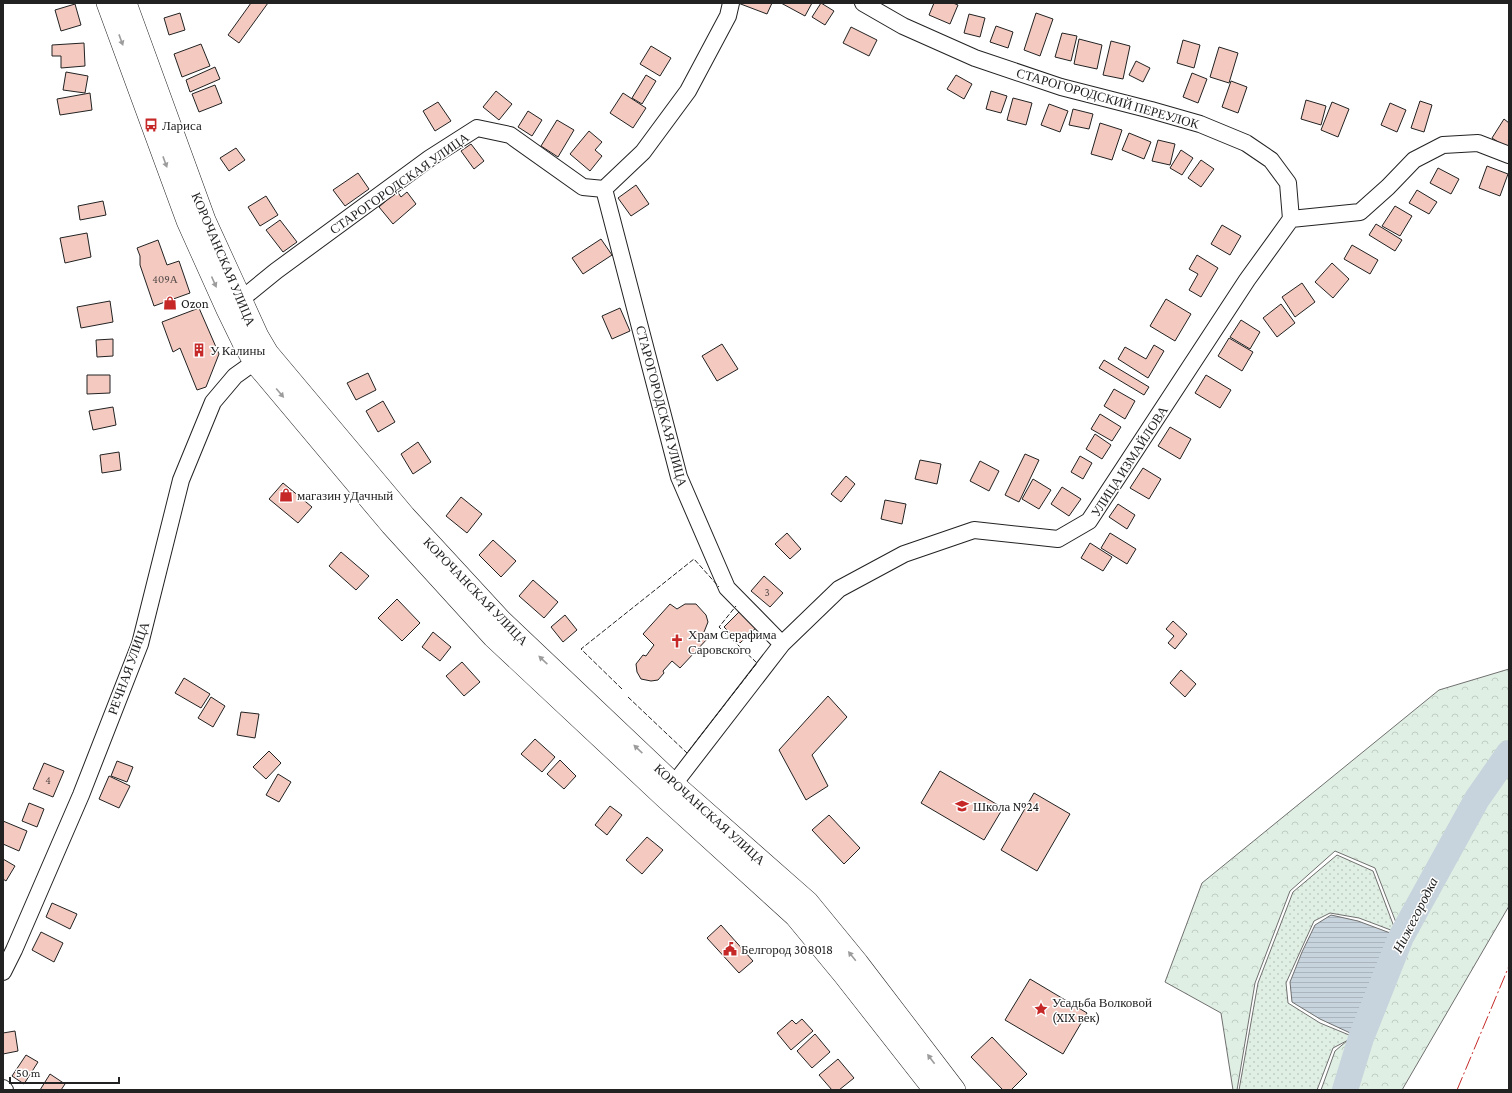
<svg xmlns="http://www.w3.org/2000/svg" width="1512" height="1093" font-family="'Crimson Pro',serif">
<style>
.grass{fill:url(#grass-dots);stroke:#6f6f6f}
.forest{fill:url(#forest-crowns);stroke:#6f6f6f}
.water{fill:url(#water-rules);stroke:#6f6f6f}
.lines{fill:none;stroke-linecap:round;stroke-linejoin:round}
.river{stroke:#c7d3dd;stroke-width:26}
.building{fill:#f3c9c0;stroke:#222}
.minor-casing{stroke:#222;stroke-width:18}
.major-casing{stroke:#222;stroke-width:22}
.minor{stroke:#fff;stroke-width:16}
.major{stroke:#fff;stroke-width:21}
.fence{stroke:#222;stroke-width:1;stroke-dasharray:5 2;stroke-linecap:butt}
.power{stroke:#c62828;stroke-width:1;stroke-dasharray:14 3 2 3;stroke-linecap:butt}
.oneway{fill:#9c9c9c}
.labels{text-anchor:middle;stroke-width:3;stroke-linejoin:round;paint-order:stroke}
.number-label{font-size:11px;fill:#564c4a}
.street-label{font-size:13px;fill:#222;stroke:#fff}
.poi-label{font-size:13px;fill:#222;stroke:#fff;text-anchor:start}
.water-label{font-size:14px;font-style:italic;fill:#222;stroke:#fff}
</style>
<defs>
<pattern id="grass-dots" width="8" height="8" patternUnits="userSpaceOnUse"><rect width="8" height="8" fill="#e0efe3"/><path d="M2 2h.1M6 6h.1" fill="none" stroke="#c0cdc2" stroke-width="1.8" stroke-linecap="round"/></pattern>
<pattern id="forest-crowns" width="20" height="18" patternUnits="userSpaceOnUse"><rect width="20" height="18" fill="#e0efe3"/><path d="M2 6a3 3 0 1 1 6 0M12 15a3 3 0 1 1 6 0" fill="none" stroke="#c0cdc2"/></pattern>
<pattern id="water-rules" width="6" height="5" patternUnits="userSpaceOnUse"><rect width="6" height="5" fill="#c7d3dd"/><path d="M0 2.5h6" fill="none" stroke="#abb5bd"/></pattern>
</defs>
<rect width="100%" height="100%" fill="#fff"/>
<path class="grass" d="M 1337,855 L 1373,871 L 1396,932 L 1359,918 L 1330,913 L 1314,921 L 1286,983 L 1288,1003 L 1320,1023 L 1354,1037 L 1333,1048 L 1317,1090 L 1239,1090 L 1258,983 L 1293,892 Z"/>
<path class="forest" d="M 1509,669 L 1509,748 L 1473,797 L 1400,933 L 1375,868 L 1335,851 L 1290,891 L 1255,983 L 1237,1090 L 1233,1090 L 1221,1013 L 1165,982 L 1202,883 L 1439,690 Z
M 1509,758 L 1509,906 L 1402,1090 L 1321,1090 L 1335,1051 L 1348,1040 L 1365,1040 L 1404,941 L 1483,797 Z"/>
<path class="water" d="M 1331,915 L 1358,921 L 1401,937 L 1361,1038 L 1320,1019 L 1292,1002 L 1290,982 L 1302,952 L 1315,925 Z"/>
<g class="lines">
<path class="river" d="M 1345,1090 L 1361,1038 L 1401,937 L 1477,799 L 1509,753"/>
</g>
<path class="building" d="M 251,3 L 268,3 L 239,43 L 228,35 Z
M 738,3 L 772,3 L 767,14 Z
M 781,3 L 812,3 L 805,16 Z
M 821,3 L 834,11 L 825,25 L 812,17 Z
M 934,3 L 953,3 L 958,5 L 950,24 L 929,15 Z
M 75,4 L 81,25 L 61,31 L 55,10 Z
M 180,13 L 185,30 L 169,35 L 164,18 Z
M 1036,13 L 1053,19 L 1040,56 L 1024,50 Z
M 969,14 L 985,18 L 980,37 L 964,33 Z
M 996,26 L 1013,32 L 1008,48 L 990,42 Z
M 851,27 L 877,40 L 869,56 L 843,43 Z
M 1062,33 L 1077,36 L 1071,61 L 1055,57 Z
M 1079,39 L 1102,45 L 1097,69 L 1074,64 Z
M 1183,40 L 1200,45 L 1194,68 L 1177,63 Z
M 1111,41 L 1130,46 L 1123,79 L 1103,75 Z
M 84,43 L 85,66 L 61,68 L 61,56 L 52,56 L 52,45 Z
M 201,44 L 210,66 L 182,77 L 174,54 Z
M 651,46 L 671,58 L 660,76 L 640,64 Z
M 1219,47 L 1238,53 L 1229,83 L 1210,77 Z
M 1136,61 L 1150,68 L 1143,82 L 1129,75 Z
M 215,67 L 220,79 L 190,92 L 186,80 Z
M 66,72 L 88,76 L 85,93 L 63,90 Z
M 1192,73 L 1207,79 L 1198,103 L 1183,97 Z
M 646,75 L 656,81 L 642,104 L 632,98 Z
M 956,75 L 972,84 L 964,99 L 947,89 Z
M 1231,81 L 1247,87 L 1238,113 L 1222,107 Z
M 215,85 L 222,103 L 199,112 L 192,94 Z
M 496,91 L 512,104 L 499,120 L 483,107 Z
M 991,91 L 1007,96 L 1001,113 L 986,109 Z
M 90,93 L 92,110 L 60,115 L 57,99 Z
M 623,93 L 646,108 L 633,128 L 610,113 Z
M 1013,98 L 1032,103 L 1026,125 L 1007,120 Z
M 1306,100 L 1326,106 L 1321,125 L 1301,119 Z
M 1420,101 L 1432,105 L 1424,132 L 1411,128 Z
M 438,102 L 451,121 L 435,131 L 423,111 Z
M 1332,102 L 1349,109 L 1338,137 L 1321,130 Z
M 1390,103 L 1406,110 L 1397,132 L 1381,125 Z
M 1049,104 L 1068,111 L 1060,132 L 1041,125 Z
M 1073,109 L 1093,114 L 1089,129 L 1069,125 Z
M 528,111 L 542,120 L 532,136 L 518,127 Z
M 1504,119 L 1509,123 L 1509,149 L 1492,138 Z
M 557,120 L 574,130 L 558,157 L 541,146 Z
M 1100,123 L 1122,130 L 1112,160 L 1091,154 Z
M 589,131 L 602,142 L 595,150 L 602,156 L 590,171 L 570,154 Z
M 1129,133 L 1151,142 L 1144,159 L 1122,150 Z
M 1158,140 L 1175,144 L 1170,165 L 1152,161 Z
M 471,144 L 484,161 L 474,169 L 461,151 Z
M 236,148 L 245,160 L 229,171 L 220,158 Z
M 1181,150 L 1193,158 L 1182,175 L 1170,168 Z
M 1201,160 L 1214,169 L 1201,187 L 1188,178 Z
M 1487,166 L 1508,174 L 1500,196 L 1479,188 Z
M 1438,168 L 1459,179 L 1451,194 L 1430,183 Z
M 358,173 L 369,189 L 345,206 L 333,190 Z
M 636,185 L 649,204 L 631,216 L 618,198 Z
M 1417,190 L 1437,202 L 1429,214 L 1409,203 Z
M 397,191 L 401,197 L 407,192 L 416,204 L 393,224 L 379,207 Z
M 266,196 L 278,215 L 260,226 L 248,207 Z
M 103,201 L 106,215 L 80,220 L 78,206 Z
M 1395,206 L 1412,216 L 1400,236 L 1382,226 Z
M 280,220 L 297,242 L 283,252 L 266,230 Z
M 1376,224 L 1402,240 L 1395,251 L 1369,235 Z
M 1222,225 L 1241,236 L 1230,255 L 1211,244 Z
M 87,233 L 91,257 L 65,263 L 60,238 Z
M 601,239 L 612,255 L 583,274 L 572,258 Z
M 158,240 L 167,265 L 179,261 L 190,293 L 154,306 L 140,265 L 140,256 L 137,248 Z
M 1352,245 L 1378,260 L 1370,274 L 1344,259 Z
M 1197,255 L 1218,268 L 1201,297 L 1189,290 L 1198,274 L 1189,269 Z
M 1332,263 L 1349,279 L 1333,298 L 1315,282 Z
M 1302,283 L 1315,302 L 1295,317 L 1282,297 Z
M 1166,299 L 1191,314 L 1175,341 L 1150,326 Z
M 110,301 L 113,322 L 81,328 L 77,307 Z
M 1281,304 L 1295,323 L 1277,337 L 1263,318 Z
M 199,308 L 219,354 L 206,387 L 197,390 L 180,348 L 173,352 L 162,322 Z
M 620,308 L 630,331 L 612,339 L 602,316 Z
M 1241,320 L 1260,332 L 1250,349 L 1230,337 Z
M 1229,338 L 1253,352 L 1242,371 L 1218,356 Z
M 113,339 L 113,356 L 97,357 L 96,340 Z
M 722,344 L 738,369 L 717,381 L 702,356 Z
M 1154,345 L 1164,351 L 1148,378 L 1118,359 L 1125,347 L 1146,359 Z
M 1104,360 L 1149,387 L 1144,395 L 1099,368 Z
M 368,373 L 376,390 L 356,400 L 347,383 Z
M 87,375 L 110,375 L 110,393 L 87,394 Z
M 1206,375 L 1231,390 L 1220,408 L 1195,393 Z
M 1114,389 L 1135,401 L 1125,419 L 1104,406 Z
M 383,401 L 395,422 L 378,432 L 366,411 Z
M 113,407 L 116,425 L 93,430 L 89,411 Z
M 1100,414 L 1121,427 L 1112,441 L 1091,429 Z
M 1170,427 L 1191,439 L 1180,459 L 1158,446 Z
M 1095,434 L 1111,445 L 1102,459 L 1086,449 Z
M 418,442 L 431,462 L 413,474 L 401,454 Z
M 119,452 L 121,470 L 102,473 L 100,455 Z
M 1025,454 L 1039,460 L 1019,502 L 1005,495 Z
M 1080,456 L 1092,463 L 1083,479 L 1071,472 Z
M 920,460 L 941,464 L 937,484 L 915,479 Z
M 980,461 L 999,471 L 989,491 L 970,481 Z
M 1143,468 L 1161,479 L 1149,499 L 1130,488 Z
M 846,476 L 855,484 L 841,502 L 831,494 Z
M 1033,479 L 1051,490 L 1039,509 L 1022,499 Z
M 283,483 L 312,507 L 298,523 L 269,499 Z
M 1062,487 L 1081,499 L 1069,516 L 1051,504 Z
M 461,497 L 482,514 L 467,533 L 446,516 Z
M 885,500 L 906,504 L 902,524 L 881,519 Z
M 1118,504 L 1135,515 L 1127,529 L 1109,517 Z
M 787,533 L 801,549 L 790,559 L 775,544 Z
M 1110,533 L 1136,549 L 1127,564 L 1101,548 Z
M 493,540 L 516,561 L 501,577 L 479,555 Z
M 1090,543 L 1112,557 L 1103,571 L 1081,558 Z
M 341,552 L 369,576 L 356,590 L 329,566 Z
M 764,576 L 783,593 L 770,607 L 751,591 Z
M 533,580 L 558,602 L 544,618 L 519,596 Z
M 397,599 L 420,623 L 402,641 L 378,618 Z
M 670,604 L 677,609 L 685,604 L 696,604 L 706,615 L 708,622 L 704,632 L 709,637 L 680,668 L 672,661 L 663,671 L 664,673 L 658,680 L 651,681 L 641,679 L 637,672 L 636,664 L 643,655 L 646,656 L 654,645 L 643,634 Z
M 742,609 L 759,625 L 740,643 L 724,627 Z
M 565,615 L 577,630 L 563,642 L 551,627 Z
M 1173,621 L 1187,634 L 1175,649 L 1168,643 L 1174,636 L 1166,629 Z
M 433,632 L 451,647 L 440,661 L 422,647 Z
M 462,662 L 480,682 L 464,696 L 446,676 Z
M 1181,670 L 1196,684 L 1185,697 L 1170,683 Z
M 184,678 L 210,694 L 201,708 L 175,693 Z
M 828,696 L 847,717 L 812,755 L 828,786 L 806,800 L 779,750 Z
M 211,697 L 225,706 L 213,727 L 198,718 Z
M 241,712 L 259,714 L 255,738 L 237,735 Z
M 535,739 L 555,757 L 542,772 L 521,754 Z
M 269,751 L 281,763 L 266,779 L 253,767 Z
M 560,760 L 576,776 L 564,789 L 547,774 Z
M 117,761 L 133,767 L 127,782 L 111,776 Z
M 44,763 L 64,771 L 53,797 L 33,789 Z
M 940,771 L 1003,808 L 984,840 L 921,803 Z
M 278,774 L 291,782 L 279,802 L 266,795 Z
M 109,776 L 130,786 L 119,808 L 99,799 Z
M 1034,793 L 1070,814 L 1037,871 L 1001,850 Z
M 29,803 L 44,809 L 37,827 L 22,821 Z
M 610,806 L 622,815 L 607,835 L 595,825 Z
M 829,815 L 860,848 L 844,864 L 812,830 Z
M 3,821 L 27,831 L 19,851 L 3,844 Z
M 647,837 L 663,850 L 642,874 L 626,860 Z
M 3,859 L 15,866 L 6,881 L 3,879 Z
M 52,903 L 77,914 L 70,929 L 46,917 Z
M 721,925 L 753,961 L 739,973 L 707,938 Z
M 41,932 L 63,943 L 54,962 L 32,950 Z
M 1030,979 L 1087,1013 L 1063,1054 L 1005,1020 Z
M 802,1019 L 813,1031 L 791,1050 L 777,1033 L 792,1020 L 796,1024 Z
M 15,1031 L 18,1051 L 3,1054 L 3,1033 Z
M 815,1034 L 830,1052 L 812,1068 L 797,1051 Z
M 992,1037 L 1027,1074 L 1011,1090 L 1003,1090 L 971,1057 Z
M 26,1055 L 38,1062 L 24,1084 L 12,1076 Z
M 838,1059 L 854,1078 L 839,1090 L 832,1090 L 819,1075 Z
M 50,1074 L 65,1084 L 61,1090 L 40,1090 Z"/>
<g class="lines">
<g class="minor-casing">
<path id="minor" d="M 863,3 L 903,26 L 975,58 L 1061,87 L 1151,110 L 1200,124 L 1246,143 L 1271,160 L 1288,183 L 1291,219
M 604,189 L 679,477 L 727,588 L 782,644
M 233,306 L 276,271 L 430,158 L 477,128 L 510,135 L 583,187 L 604,189 L 643,152 L 688,91 L 728,16 L 731,3
M 667,793 L 782,644 L 839,589 L 904,554 L 974,530 L 1058,539 L 1089,521 L 1247,280 L 1291,219 L 1360,212 L 1388,187 L 1414,160 L 1443,145 L 1478,143 L 1509,155
M 3,972 L 14,950 L 81,795 L 140,644 L 181,480 L 213,402 L 235,376 L 263,356
M 3,1088 L 5,1090"/>
</g>
<g class="major-casing">
<path id="major" d="M 107,3 L 187,221 L 227,310 L 244,345 L 254,362 L 391,525 L 493,637 L 664,797 L 795,916 L 843,974 L 934,1090
M 126,3 L 205,220 L 258,336 L 268,353 L 405,516 L 501,620 L 674,784 L 808,902 L 858,963 L 955,1090"/>
</g>
<use href="#minor" class="minor"/>
<use href="#major" class="major"/>
<path class="fence" d="M 622,689 L 581,649 L 694,559 L 719,587
M 628,697 L 687,753 L 757,663 L 719,627 L 736,606"/>
<path class="power" d="M 1457,1090 L 1509,966"/>
</g>
<defs><path id="oneway-solid" d="M-6-.8H1V-3.2L6.5 0L1 3.2V.8H-6Z"/></defs>
<g class="oneway">
<use href="#oneway-solid" transform="translate(121 40) rotate(70)"/>
<use href="#oneway-solid" transform="translate(165 162) rotate(70)"/>
<use href="#oneway-solid" transform="translate(214 282) rotate(66)"/>
<use href="#oneway-solid" transform="translate(280 393) rotate(50)"/>
<use href="#oneway-solid" transform="translate(543 660) rotate(-137)"/>
<use href="#oneway-solid" transform="translate(638 749) rotate(-137)"/>
<use href="#oneway-solid" transform="translate(852 956) rotate(-129)"/>
<use href="#oneway-solid" transform="translate(931 1059) rotate(-127)"/>
</g>
<defs>
<g id="bus-bare" transform="scale(1.08)"><path d="M-5-6H5V4H4V6H2V4H-2V6H-4V4H-5ZM-3.5-4V0h7V-4ZM-3.5 1.2v1.5H-2V1.2ZM2 1.2v1.5H3.5V1.2Z" fill="#c62828" stroke="#fff" stroke-width="2.5" paint-order="stroke"/></g>
<g id="shop-bare" transform="scale(1.08)"><path d="M-5-2.5h2.3a2.7 3.5 0 0 1 5.4 0H5L5.5 6h-11ZM-1.5-2.5h3a1.5 2.3 0 0 0-3 0Z" fill="#c62828" stroke="#fff" stroke-width="2.5" paint-order="stroke"/></g>
<g id="building-bare" transform="scale(1.08)"><path d="M-4-6H4V6H1V3H-1V6H-4ZM-2.5-4.3h1.7v1.8h-1.7ZM.8-4.3h1.7v1.8H.8ZM-2.5-1h1.7V.8h-1.7ZM.8-1h1.7V.8H.8Z" fill="#c62828" stroke="#fff" stroke-width="2.5" paint-order="stroke"/></g>
<g id="church-bare" transform="scale(1.08)"><path d="M-1.2-6h2.4v3.5h3.3v2.4h-3.3V6h-2.4V-.1h-3.3v-2.4h3.3Z" fill="#c62828" stroke="#fff" stroke-width="2.5" paint-order="stroke"/></g>
<g id="school-bare" transform="scale(1.08)"><path d="M0-5L7-2L0 1L-7-2ZM-4 1L0 2.5L4 1V4Q0 6-4 4Z" fill="#c62828" stroke="#fff" stroke-width="2.5" paint-order="stroke"/></g>
<g id="civic-bare" transform="scale(1.08)"><path d="M-.6-6.5H3V-4.5H.6V-3L4-1V1h2V6H-6V1h2V-1L-.6-3ZM-1.2 2.5V6h2.4V2.5Z" fill="#c62828" stroke="#fff" stroke-width="2.5" paint-order="stroke"/></g>
<g id="sight-bare" transform="scale(1.08)"><path d="M0-6L1.8-2.2L6-1.7L2.9 1.2L3.7 5.4L0 3.3L-3.7 5.4L-2.9 1.2L-6-1.7L-1.8-2.2Z" fill="#c62828" stroke="#fff" stroke-width="2.5" paint-order="stroke"/></g>
</defs>
<g fill-rule="evenodd">
<use href="#bus-bare" x="151" y="125"/>
<use href="#shop-bare" x="170" y="303"/>
<use href="#building-bare" x="199" y="350"/>
<use href="#shop-bare" x="286" y="495"/>
<use href="#church-bare" x="677" y="641"/>
<use href="#school-bare" x="962" y="806"/>
<use href="#civic-bare" x="730" y="949"/>
<use href="#sight-bare" x="1041" y="1009"/>
</g>
<g class="labels">
<g class="number-label">
<text x="165" y="283">409А</text>
<text x="767" y="596">3</text>
<text x="48" y="784">4</text>
</g>
<g class="street-label">
<text transform="translate(1108 98) rotate(16)" y="5">СТАРОГОРОДСКИЙ ПЕРЕУЛОК</text>
<text transform="translate(399 183) rotate(-35)" y="5">СТАРОГОРОДСКАЯ УЛИЦА</text>
<text transform="translate(224 259) rotate(67)" y="5">КОРОЧАНСКАЯ УЛИЦА</text>
<text transform="translate(662 406) rotate(75)" y="5">СТАРОГОРОДСКАЯ УЛИЦА</text>
<text transform="translate(1129 461) rotate(-57)" y="5">УЛИЦА ИЗМАЙЛОВА</text>
<text transform="translate(476 591) rotate(46)" y="5">КОРОЧАНСКАЯ УЛИЦА</text>
<text transform="translate(128 668) rotate(-70)" y="5">РЕЧНАЯ УЛИЦА</text>
<text transform="translate(710 814) rotate(42)" y="5">КОРОЧАНСКАЯ УЛИЦА</text>
</g>
<g class="poi-label">
<text x="162" y="130">Лариса</text>
<text x="181" y="308">Ozon</text>
<text x="210" y="355">У Калины</text>
<text x="297" y="500">магазин уДачный</text>
<text x="688" y="639">Храм Серафима<tspan x="688" dy="15">Саровского</tspan></text>
<text x="973" y="811">Школа №24</text>
<text x="741" y="954">Белгород 308018</text>
<text x="1052" y="1007">Усадьба Волковой<tspan x="1052" dy="15">(XIX век)</tspan></text>
</g>
<g class="water-label">
<text transform="translate(1415 915) rotate(-63)" y="5">Нижегородка</text>
</g>
</g>
<rect width="1512" height="1093" fill="none" stroke="#222222" stroke-width="8"/>
<path d="M10 1077v6h109v-6" fill="none" stroke="#222222" stroke-width="2"/>
<text x="16" y="1077" font-size="12" fill="#222222" stroke="#ffffff" stroke-width="3" paint-order="stroke">50 m</text>
</svg>
